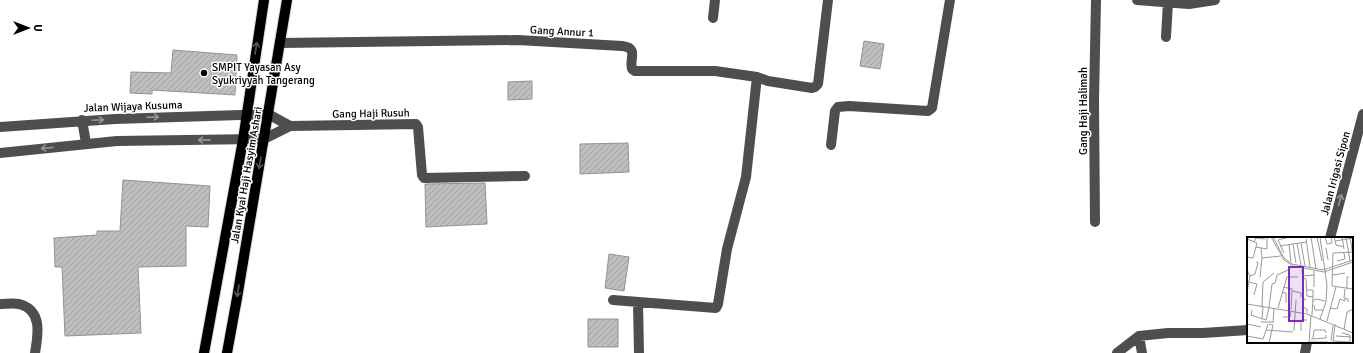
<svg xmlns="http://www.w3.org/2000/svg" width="1363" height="353" font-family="Signika,sans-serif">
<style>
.building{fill:url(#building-hatch);stroke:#929292}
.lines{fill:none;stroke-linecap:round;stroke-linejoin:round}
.major-casing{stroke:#dbdbdb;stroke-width:12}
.minor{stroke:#4e4e4e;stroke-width:10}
.major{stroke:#000;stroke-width:10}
.oneway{stroke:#595959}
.oneway2{stroke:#959595}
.poi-dot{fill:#000;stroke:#fff;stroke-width:1.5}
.labels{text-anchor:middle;stroke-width:3;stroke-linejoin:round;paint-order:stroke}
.street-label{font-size:11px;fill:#000;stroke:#fff}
.poi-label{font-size:11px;fill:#000;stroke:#fff;text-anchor:start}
.inset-road{fill:none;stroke:#999;stroke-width:1}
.view{fill:#7b2cbf;fill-opacity:0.15;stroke:#7b2cbf;stroke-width:2}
.inset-edge{fill:none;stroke:#000;stroke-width:2}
</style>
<defs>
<pattern id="building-hatch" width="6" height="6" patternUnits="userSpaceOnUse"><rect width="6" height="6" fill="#bebebe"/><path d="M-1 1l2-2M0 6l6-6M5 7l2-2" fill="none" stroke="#a2a2a2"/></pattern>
</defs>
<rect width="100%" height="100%" fill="#fff"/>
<path class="building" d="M 864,41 L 884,44 L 880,69 L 860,66 Z
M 173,50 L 237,55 L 235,95 L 152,90 L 152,94 L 130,93 L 131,72 L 171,73 Z
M 532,81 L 532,99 L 508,100 L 508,82 Z
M 628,143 L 629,172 L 580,174 L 580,144 Z
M 123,180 L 210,186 L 208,227 L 186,226 L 186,266 L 138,267 L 141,333 L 65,336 L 62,267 L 55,267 L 54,238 L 97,235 L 97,231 L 120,231 Z
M 485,183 L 487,224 L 426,227 L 425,184 Z
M 609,254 L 629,257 L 624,291 L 605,288 Z
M 588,319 L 618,319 L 618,347 L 588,347 Z"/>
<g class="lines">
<g class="major-casing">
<path id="major" d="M 204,353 L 243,140 L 264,0
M 227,353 L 237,298 L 287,0"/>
</g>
<path class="minor" d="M 1137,0 L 1189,4 L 1215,0
M 713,18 L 715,0
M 1166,37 L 1168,2
M 280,43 L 518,40 L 622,46 C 639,48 629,58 632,69 L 635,71 L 715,71 L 757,77 L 768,81 L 812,88 L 815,87 L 818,84 L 828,0
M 82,120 L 86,143
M 0,127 L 115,119 L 268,114 L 290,126
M 831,145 L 835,111 L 838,107 L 849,106 L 928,111 L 932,108 L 950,0
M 0,153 L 117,141 L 264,139 L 290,126 L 416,124 L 418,127 L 422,175 L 424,178 L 525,176
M 1095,222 L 1094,100 L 1096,0
M 1330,238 L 1363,114
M 613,300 L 716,308 L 718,304 L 727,249 L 746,177 L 757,77
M 638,302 L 639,353
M 0,304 C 6,304 13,303 19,304 C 43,310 38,335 35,353
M 1139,336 L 1142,353
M 1117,353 L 1139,336 L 1168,333 L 1203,333 L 1248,330
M 1305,353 L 1307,342"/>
<use href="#major" class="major"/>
</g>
<defs><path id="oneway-shaft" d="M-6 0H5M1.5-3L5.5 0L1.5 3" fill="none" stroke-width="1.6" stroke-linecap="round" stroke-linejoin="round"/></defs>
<g class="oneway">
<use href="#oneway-shaft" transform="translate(256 48) rotate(-82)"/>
<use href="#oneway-shaft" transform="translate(260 163) rotate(100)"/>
<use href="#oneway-shaft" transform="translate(238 291) rotate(100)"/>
</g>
<g class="oneway2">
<use href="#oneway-shaft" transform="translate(153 117) rotate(-2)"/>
<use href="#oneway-shaft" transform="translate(98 120) rotate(-3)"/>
<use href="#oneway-shaft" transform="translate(204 140) rotate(179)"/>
<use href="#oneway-shaft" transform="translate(47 148) rotate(174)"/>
<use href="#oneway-shaft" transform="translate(1340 200) rotate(-75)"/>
</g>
<circle class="poi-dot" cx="204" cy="73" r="4"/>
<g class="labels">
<g class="street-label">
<text transform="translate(562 31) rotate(3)" y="4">Gang Annur 1</text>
<text transform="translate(133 106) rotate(-2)" y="4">Jalan Wijaya Kusuma</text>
<text transform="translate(1083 111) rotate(-90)" y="4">Gang Haji Halimah</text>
<text transform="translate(371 113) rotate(-1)" y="4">Gang Haji Rusuh</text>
<text transform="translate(1335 173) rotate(-75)" y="4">Jalan Irigasi Sipon</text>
<text transform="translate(246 175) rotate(-80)" y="4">Jalan Kyai Haji Hasyim Ashari</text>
</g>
<g class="poi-label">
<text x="212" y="71">SMPIT Yayasan Asy<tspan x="212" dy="13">Syukriyyah Tangerang</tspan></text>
</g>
</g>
<g transform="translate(1247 237)">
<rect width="106" height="106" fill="#fff"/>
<path class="inset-road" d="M 24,0 L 37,23 L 46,29 L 77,35 L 106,25M 26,0 L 37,21 L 45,27 L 76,33 L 106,23M 64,0 L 69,32M 70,0 L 75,24M 73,0 L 80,48 L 79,65 L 73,82M 78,0 L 80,7 L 85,6 L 84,0M 87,0 L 89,8 L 97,10M 95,0 L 97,12M 99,0 L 103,24M 103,0 L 106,19M 0,2 L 10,6 L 6,21 L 0,20M 59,2 L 63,30M 88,4 L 106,1M 7,5 L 9,1 L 18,2M 50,6 L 54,28M 54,6 L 58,29M 46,7 L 49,26M 42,8 L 44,25M 33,9 L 59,5M 9,10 L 20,12 L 20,1M 79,11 L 81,23M 37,16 L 31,3 L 42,0M 15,21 L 34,19M 90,24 L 98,22 L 97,16M 55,32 L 56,44M 0,33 L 3,39 L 0,55M 67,34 L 67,50M 86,38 L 98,36M 3,39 L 8,37 L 11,26 L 9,25M 55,39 L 67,38M 13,40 L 15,21 L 14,11M 56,41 L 59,42 L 60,59 L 66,60 L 65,78M 2,45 L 10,47 L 7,58M 85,49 L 86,16 L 106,15M 85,49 L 106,52M 36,50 L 45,52 L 44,73M 98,52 L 97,61 L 101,62 L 101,65M 100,52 L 100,40 L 102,40M 60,53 L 66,53 L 66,60M 45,54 L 54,56 L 54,60M 35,55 L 39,56 L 39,66M 59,62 L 56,63 L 56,70 L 60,72 L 60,76M 66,64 L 69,62 L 78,64M 0,67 L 60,77 L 106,96M 67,68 L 68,73 L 76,73M 15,70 L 16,45 L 27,36M 22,70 L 25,47 L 28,46 L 30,38 L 41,33M 31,71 L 40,40 L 51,40M 83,71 L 90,72 L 93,62 L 98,64 L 98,62M 5,73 L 4,78 L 19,83 L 22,71M 36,80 L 43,80 L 44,75M 15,82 L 16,70M 80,84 L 89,50M 14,85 L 27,85M 26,85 L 27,72M 0,87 L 14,90M 97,92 L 100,75 L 106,72M 19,93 L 46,95M 47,94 L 49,63M 54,94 L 54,83 L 60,83M 95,96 L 103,98 L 103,105M 0,99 L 16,102 L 21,87M 89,99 L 104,100M 66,101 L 67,93 L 78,93 L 79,96M 64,102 L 79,101 L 79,98M 84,104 L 86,89M 87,104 L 103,105M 62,105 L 81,105M 22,106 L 26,88 L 22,87M 62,106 L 64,78M 86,106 L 88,87"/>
<path class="view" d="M 42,30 L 56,30 L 56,84 L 42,84 Z"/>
<rect width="106" height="106" class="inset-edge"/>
</g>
<g transform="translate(28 28) rotate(90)" stroke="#ffffff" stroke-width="3" paint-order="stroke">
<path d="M0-3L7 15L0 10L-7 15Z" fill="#000000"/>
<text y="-6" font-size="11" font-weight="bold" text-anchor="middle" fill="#000000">U</text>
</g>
</svg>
